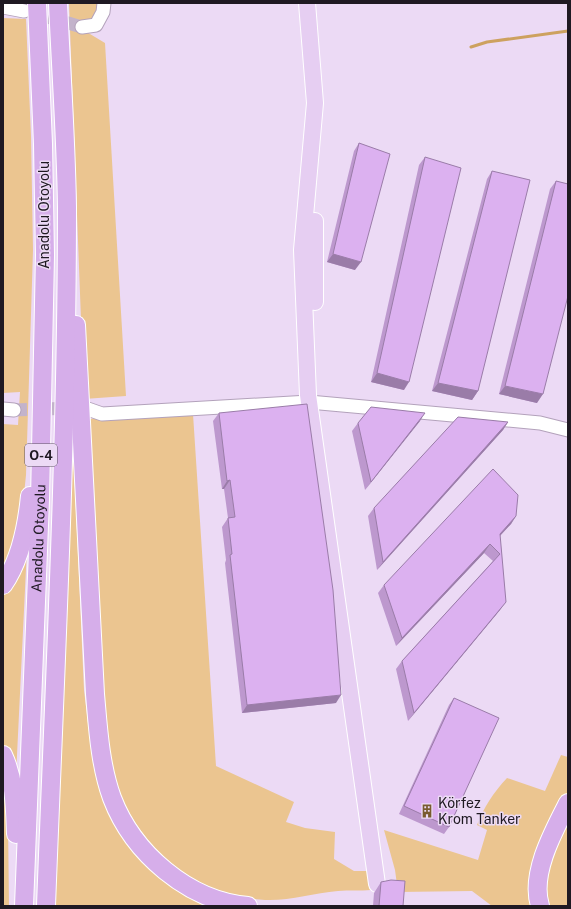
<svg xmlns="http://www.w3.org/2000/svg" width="571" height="909" font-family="'Public Sans',sans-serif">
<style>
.green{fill:#ebc590}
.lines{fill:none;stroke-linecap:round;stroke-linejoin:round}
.stream{stroke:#cda15f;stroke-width:3}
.minor-tunnel{stroke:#c3b3cb;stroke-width:13;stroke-dasharray:13 6;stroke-linecap:butt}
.minor-casing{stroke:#b3a2bb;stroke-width:15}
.major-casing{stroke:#fff;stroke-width:18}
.highway-casing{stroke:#fff;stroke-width:20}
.minor{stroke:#fff;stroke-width:13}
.major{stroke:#e6cef2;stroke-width:16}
.highway{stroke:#d6aeea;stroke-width:18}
.wall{fill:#bd98ce}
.shaded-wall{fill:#9a7ca8}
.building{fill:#dcb1f0;stroke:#9a7ca8}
.labels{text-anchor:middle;stroke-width:3;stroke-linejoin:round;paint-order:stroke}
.shield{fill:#ecdaf5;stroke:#5c5361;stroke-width:1}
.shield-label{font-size:13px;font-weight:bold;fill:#1f1922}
.street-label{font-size:14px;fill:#1f1922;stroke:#ecdaf5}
.poi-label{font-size:14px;fill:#1f1922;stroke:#ecdaf5;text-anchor:start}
</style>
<rect width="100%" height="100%" fill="#ecdaf5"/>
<path class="green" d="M 69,3 L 98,3 L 94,19 L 80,28 L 105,43 L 126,396 L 84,399 Z
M 3,18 L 26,19 L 31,136 L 33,250 L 26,475 L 22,514 L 3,573 L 3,424 L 18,425 L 20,392 L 3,393 Z
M 193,414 L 216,766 L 294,802 L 286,822 L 305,828 L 335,832 L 334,859 L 354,871 L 370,871 L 371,890 C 360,891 349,890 338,891 C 313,893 290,901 265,900 C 207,897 159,864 130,814 C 126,806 120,798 118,790 C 109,763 107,736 105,709 L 87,419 Z
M 73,445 L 84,690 L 90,740 L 97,774 L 167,883 L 204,906 L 54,906 L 66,638 Z
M 27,548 L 16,776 L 3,745 L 3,596 L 18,571 Z
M 561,755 L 568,757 L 568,793 L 563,802 L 535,906 L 492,906 L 472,891 L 398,892 L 395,870 L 384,830 L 478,860 L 487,830 L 477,825 C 484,807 493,793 507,778 L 545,791 Z
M 3,786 L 8,820 L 9,906 L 3,906 Z
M 568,815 L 568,906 L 546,906 L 543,876 Z"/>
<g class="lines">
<path class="stream" d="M 471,47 L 487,42 L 568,31"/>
<path class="minor-tunnel" d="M 30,12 L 82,27
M 14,410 L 73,408"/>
<g class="minor-casing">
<path id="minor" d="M 3,7 L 24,11
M 82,27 L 96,25 L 103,12 L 104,3
M 85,408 L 102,414 L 309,402 L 540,423 L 568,430
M 3,409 L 14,410"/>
</g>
<g class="major-casing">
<path id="major" d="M 307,3 L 315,103 L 302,250 L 308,395 L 377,884
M 315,302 L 315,221"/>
</g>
<g class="highway-casing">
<g id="highway">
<path d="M 76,325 L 95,694 C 98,728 100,765 112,798 C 133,853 188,901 248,906"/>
<path d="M 3,585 C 20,561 27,526 30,496"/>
<path d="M 3,755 C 15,781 15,807 16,834"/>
<path id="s1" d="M 24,906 L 40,500 L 45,255 L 43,144 L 37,3"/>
<path d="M 46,906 C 55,673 67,440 67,207 C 66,139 61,71 58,3"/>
<path d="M 540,906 C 530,874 553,832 568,803"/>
</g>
</g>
<use href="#minor" class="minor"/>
<use href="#major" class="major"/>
<use href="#highway" class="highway"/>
</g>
<path class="wall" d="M 359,143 L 355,270 L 327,262 L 354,151 Z
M 425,157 L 404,390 L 371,382 L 419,165 Z
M 492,171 L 478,391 L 472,400 L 432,391 L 487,179 Z
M 556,181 L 537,403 L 499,394 L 550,189 Z
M 219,413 L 336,703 L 242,713 L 225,563 L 226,560 L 222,527 L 228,518 L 224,489 L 222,489 L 213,421 Z
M 420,421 L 365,490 L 352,431 L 358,423 Z
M 508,422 L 503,430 L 377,570 L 368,516 L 374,508 Z
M 516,516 L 511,524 L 500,536 L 500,610 L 408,721 L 396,669 L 402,661 L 493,561 L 484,553 L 396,646 L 378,593 L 384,585 Z
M 454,698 L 449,827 L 444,834 L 399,814 L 449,705 Z
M 381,882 L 403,906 L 373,906 L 374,893 Z"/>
<path class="shaded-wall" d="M 333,254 L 361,262 L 355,270 L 327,262 Z
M 377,373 L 409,382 L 404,390 L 371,382 Z
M 438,383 L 478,391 L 472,400 L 432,391 Z
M 505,386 L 543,394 L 537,403 L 499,394 Z
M 425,413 L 420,421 L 365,490 L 371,482 Z
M 508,422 L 503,430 L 377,570 L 383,562 Z
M 230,480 L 224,489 L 222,489 L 227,481 Z
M 516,516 L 511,524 L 494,542 L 500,534 Z
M 490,544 L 484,553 L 396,646 L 402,638 Z
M 506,602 L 500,610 L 408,721 L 414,713 Z
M 341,695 L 336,703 L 242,713 L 247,705 Z"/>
<path class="building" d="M 359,143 L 390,154 L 361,262 L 333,254 Z
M 425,157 L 461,168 L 409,382 L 377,373 Z
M 492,171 L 530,180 L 478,391 L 438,383 Z
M 556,181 L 568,184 L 568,296 L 543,394 L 505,386 Z
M 307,404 L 333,590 L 341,695 L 247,705 L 230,555 L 232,554 L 228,518 L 235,517 L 230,480 L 227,481 L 219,413 Z
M 371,407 L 425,413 L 371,482 L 358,423 Z
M 458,417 L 508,422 L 383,562 L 374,508 Z
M 493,469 L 518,495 L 516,516 L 500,534 L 506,602 L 414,713 L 402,661 L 500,554 L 490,544 L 402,638 L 384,585 Z
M 454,698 L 499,718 L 449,827 L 404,806 Z
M 391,880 L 405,881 L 403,906 L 379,906 L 381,882 Z"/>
<defs>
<g id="building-bare" transform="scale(1.08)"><path d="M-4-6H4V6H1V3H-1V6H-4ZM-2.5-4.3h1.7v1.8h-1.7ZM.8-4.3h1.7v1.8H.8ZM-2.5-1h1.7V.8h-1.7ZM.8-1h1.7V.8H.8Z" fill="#795b2f" stroke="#ecdaf5" stroke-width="2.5" paint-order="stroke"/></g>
</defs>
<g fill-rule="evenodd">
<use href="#building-bare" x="427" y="811"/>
</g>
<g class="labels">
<rect class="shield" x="25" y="444" width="32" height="22" rx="3"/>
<g class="shield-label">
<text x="41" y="460">O-4</text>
</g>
<g class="street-label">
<text transform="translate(44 215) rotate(-90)" y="5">Anadolu Otoyolu</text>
<text dy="5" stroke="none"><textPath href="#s1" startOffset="368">Anadolu Otoyolu</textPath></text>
</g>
<g class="poi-label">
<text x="438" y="808">Körfez<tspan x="438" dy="16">Krom Tanker</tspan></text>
</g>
</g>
<rect width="571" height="909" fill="none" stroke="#1f1922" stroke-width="8"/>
</svg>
